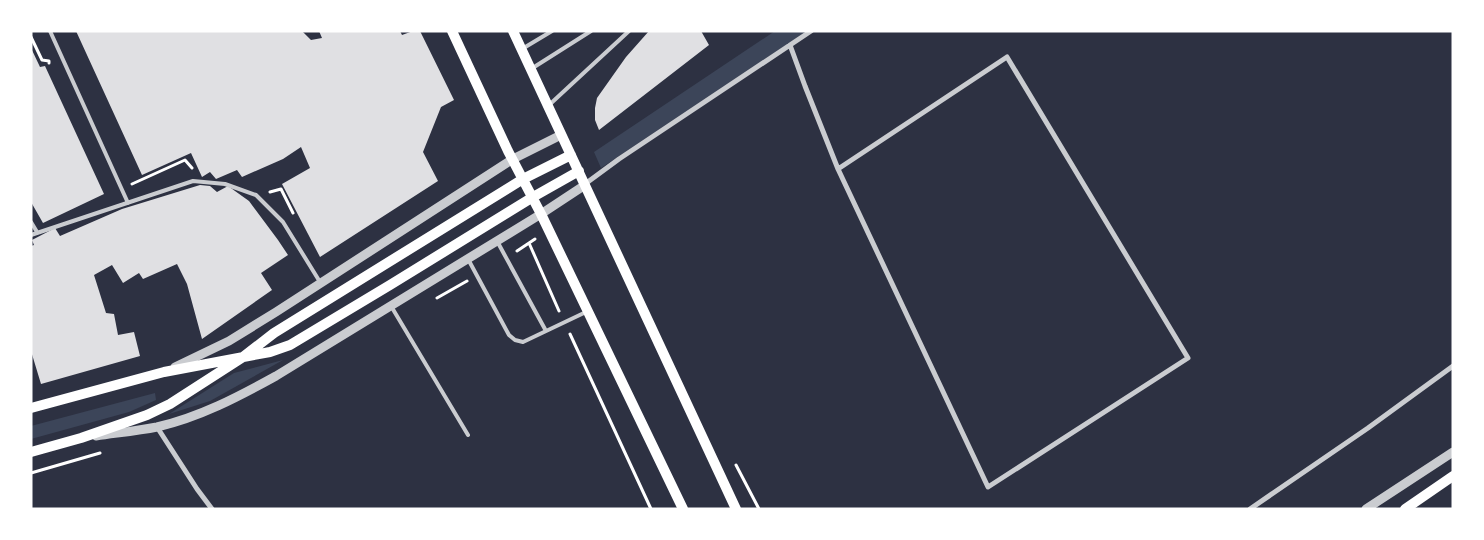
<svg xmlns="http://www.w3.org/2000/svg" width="1484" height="540" font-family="'DM Sans',sans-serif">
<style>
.green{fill:#3c4559}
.building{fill:#e0e0e3}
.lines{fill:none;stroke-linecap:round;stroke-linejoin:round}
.path{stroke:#fff;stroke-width:3}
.service{stroke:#caccd0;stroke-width:4}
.minor{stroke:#caccd0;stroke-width:5}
.tertiary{stroke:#caccd0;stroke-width:9}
.secondary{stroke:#fff;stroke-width:10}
</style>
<rect width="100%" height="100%" fill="#2d3142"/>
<path class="green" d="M 775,31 L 807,31 L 601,168 L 594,152 Z
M 283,360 L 210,401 L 169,414 L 234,373 Z
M 155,393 L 156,400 L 129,412 L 31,439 L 31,426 Z"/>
<path class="building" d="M 76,31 L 302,31 L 311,40 L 322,38 L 319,31 L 400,31 L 402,35 L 413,31 L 420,31 L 454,100 L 441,107 L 423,152 L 438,181 L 320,257 L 282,184 L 310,168 L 301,147 L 283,159 L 242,177 L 237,170 L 216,179 L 210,172 L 202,177 L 191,153 L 142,175 Z
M 649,31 L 701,31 L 709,45 L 599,130 L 595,120 L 595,108 L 597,98 L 626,57 Z
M 31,48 L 40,67 L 45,66 L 104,194 L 43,223 L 31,202 Z
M 200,185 L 210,186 L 217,192 L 228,186 L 249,201 L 278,240 L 288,255 L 261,273 L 272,290 L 202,339 L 187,284 L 177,264 L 143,279 L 139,273 L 123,283 L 112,265 L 94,275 L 106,313 L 114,314 L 118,335 L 134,332 L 140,356 L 41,384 L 31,351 L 31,246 L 34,245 L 32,240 L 55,228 L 60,236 L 122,209 Z"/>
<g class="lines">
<path class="path" d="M 31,37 L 42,60 L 49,61 L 49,63
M 132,184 L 185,160 L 192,168
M 270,192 L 281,189 L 293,213
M 535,239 L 529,243 L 559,311
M 517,251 L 529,243
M 437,298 L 467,281
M 570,334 L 651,509
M 736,465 L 759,509
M 31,473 L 100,453"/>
<path class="service" d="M 50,31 L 128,203
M 522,49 L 552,31
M 531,69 L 591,31
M 548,106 L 629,31
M 31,222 L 37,232
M 31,235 L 193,181 L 225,184 L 256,195 L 283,222 L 320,282
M 497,241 L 546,331
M 468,259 L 509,335 L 515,340 L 523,342 L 586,312
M 391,306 L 468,435"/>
<path class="minor" d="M 790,45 L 805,86 L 838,169 L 988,487 L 1188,358 L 1007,57 L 838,169
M 585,184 L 619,159 L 811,31
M 157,427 L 197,489 L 212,509
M 1250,509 L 1368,428 L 1453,366"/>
<path class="tertiary" d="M 175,367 L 229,341 L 276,312 L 513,159 L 561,135
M 96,436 C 116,433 137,431 157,427 C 200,417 238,397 276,376 L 541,214 L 585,185
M 1366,509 L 1453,452"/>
<path class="secondary" d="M 452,31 L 508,151 L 541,214 L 683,509
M 513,31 L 736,509
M 31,408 L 164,372 L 270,352 L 290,345 L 390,285 L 533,197 L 579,171
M 31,452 L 81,438 L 147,415 L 170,404 L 243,357 L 274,333 L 523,179 L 571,155
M 1405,509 L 1453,476"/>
</g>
<rect width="1484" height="540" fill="none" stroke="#ffffff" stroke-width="65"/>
</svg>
